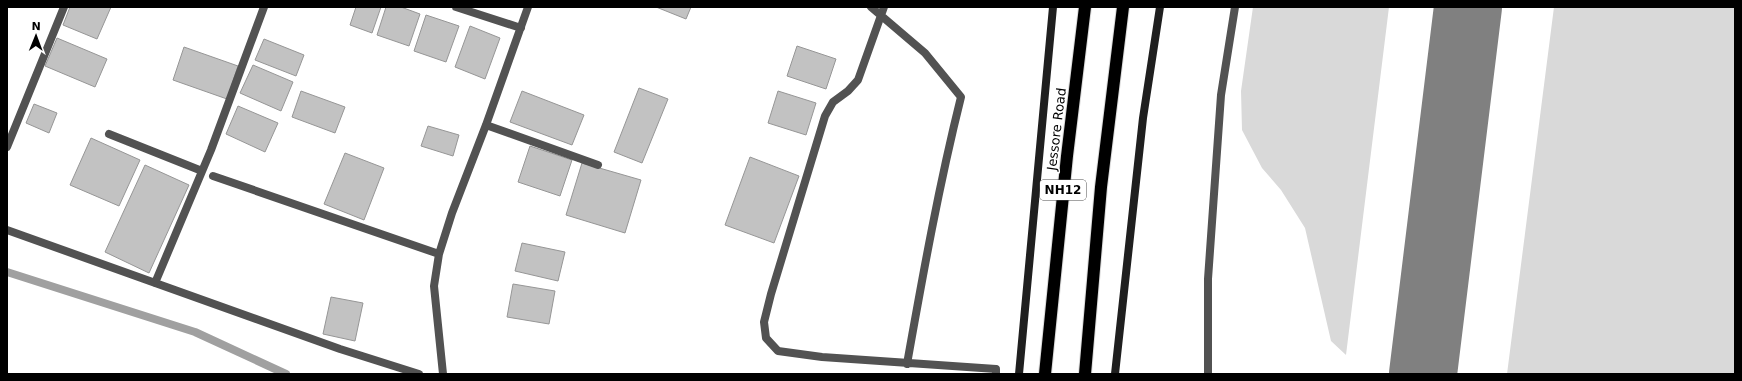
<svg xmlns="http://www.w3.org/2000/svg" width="1742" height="381" font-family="'DejaVu Sans',sans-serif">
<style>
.green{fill:#d9d9d9}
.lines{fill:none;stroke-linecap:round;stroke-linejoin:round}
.stream{stroke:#a0a0a0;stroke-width:8}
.taxiway{stroke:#808080;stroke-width:68}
.building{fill:#c2c2c2;stroke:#969696}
.highway-casing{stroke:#dbdbdb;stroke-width:14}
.lane{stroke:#525252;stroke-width:8}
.street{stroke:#525252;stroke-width:8}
.secondary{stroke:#1f1f1f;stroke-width:8}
.highway{stroke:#000;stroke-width:12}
.labels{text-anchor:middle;stroke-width:3;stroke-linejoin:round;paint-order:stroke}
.shield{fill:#fff;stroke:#4c4c4c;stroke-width:1}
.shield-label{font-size:12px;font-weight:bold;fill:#000}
.street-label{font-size:13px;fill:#000;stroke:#fff}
</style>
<rect width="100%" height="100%" fill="#fff"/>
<path class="green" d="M 1253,7 L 1389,7 L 1346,355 L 1331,341 L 1305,228 L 1281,190 L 1262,168 L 1242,130 L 1241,91 Z
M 1554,7 L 1735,7 L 1735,374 L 1507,374 Z"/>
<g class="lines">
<path class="stream" d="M 7,272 L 195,332 L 286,374"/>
<path class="taxiway" d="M 1423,374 L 1468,7"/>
</g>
<path class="building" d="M 70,7 L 111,7 L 97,39 L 63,25 Z
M 356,7 L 381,7 L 372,33 L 350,25 Z
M 386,7 L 401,7 L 420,14 L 409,46 L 377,35 Z
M 656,7 L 691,7 L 686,19 Z
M 426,15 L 459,26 L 446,62 L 414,51 Z
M 470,26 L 500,38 L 485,79 L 455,67 Z
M 57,38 L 107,59 L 95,87 L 45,66 Z
M 264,39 L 304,55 L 296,76 L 255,60 Z
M 797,46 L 836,59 L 826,89 L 787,76 Z
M 184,47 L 238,66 L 227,99 L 173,80 Z
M 253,65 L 293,82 L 281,111 L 240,93 Z
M 639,88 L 668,99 L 642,163 L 614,152 Z
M 301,91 L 345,107 L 335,133 L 292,117 Z
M 522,91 L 584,115 L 572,145 L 510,122 Z
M 778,91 L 816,103 L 806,135 L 768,123 Z
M 34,104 L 57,113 L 49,133 L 26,123 Z
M 238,106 L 278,123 L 265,152 L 226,134 Z
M 428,126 L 459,135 L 453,156 L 421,146 Z
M 91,138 L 140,160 L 119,206 L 70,185 Z
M 530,146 L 572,160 L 560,196 L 518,182 Z
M 345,153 L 384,168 L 364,220 L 324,204 Z
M 750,157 L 799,176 L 774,243 L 725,225 Z
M 582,163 L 641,180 L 625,233 L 566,215 Z
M 145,165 L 189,185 L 149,273 L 105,252 Z
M 522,243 L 565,252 L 558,281 L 515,271 Z
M 513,284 L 555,291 L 549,324 L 507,317 Z
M 331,297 L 363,303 L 355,341 L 323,334 Z"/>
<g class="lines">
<g class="highway-casing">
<path id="highway" d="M 1045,374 L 1067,156 L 1085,7
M 1085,374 L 1101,187 L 1123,7"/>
</g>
<path class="lane" d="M 871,7 L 925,53 L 961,97 C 939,185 923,274 907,364
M 884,7 L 858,80 L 848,91 L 833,102 L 825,116 L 771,294 L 764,322 L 766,338 L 778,351 L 822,357 L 996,369 L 996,374
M 1208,374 L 1208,279 L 1221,95 L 1235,7"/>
<path class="street" d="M 456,7 L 521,28
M 486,125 L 598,165
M 109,134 L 202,171
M 7,147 L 64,7
M 213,176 L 439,254
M 7,230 L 340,349 L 419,374
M 155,283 L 211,150 L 264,7
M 443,374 L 434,286 L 439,254 L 452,213 L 486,125 L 528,7"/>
<path class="secondary" d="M 1019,374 L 1053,7
M 1115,374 L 1143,118 L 1160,7"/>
<use href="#highway" class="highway"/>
</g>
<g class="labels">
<rect class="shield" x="1040" y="180" width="46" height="20" rx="3"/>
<g class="shield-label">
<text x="1063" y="194">NH12</text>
</g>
<g class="street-label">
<text transform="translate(1056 129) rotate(-83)" y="5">Jessore Road</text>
</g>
</g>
<rect width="1742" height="381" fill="none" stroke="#000000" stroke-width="16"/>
<g transform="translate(36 36) rotate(1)" stroke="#ffffff" stroke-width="3" paint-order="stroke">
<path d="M0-3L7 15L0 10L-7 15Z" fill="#000000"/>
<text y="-6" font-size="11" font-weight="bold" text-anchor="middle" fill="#000000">N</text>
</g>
</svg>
